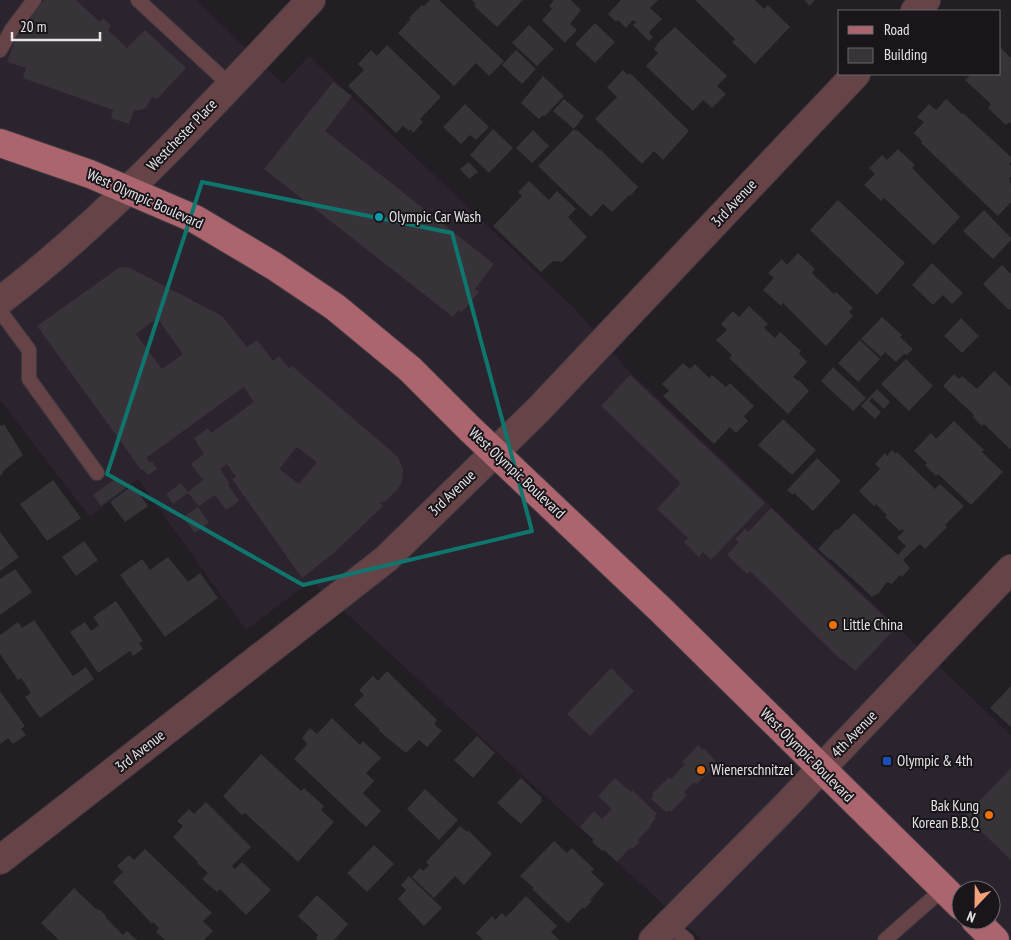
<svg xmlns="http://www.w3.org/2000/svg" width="1011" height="940" font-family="'PT Sans Narrow',sans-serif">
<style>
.built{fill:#2b242e;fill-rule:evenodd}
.building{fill:#373339;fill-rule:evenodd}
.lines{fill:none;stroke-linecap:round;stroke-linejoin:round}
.service-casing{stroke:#3e3a3f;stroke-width:16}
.minor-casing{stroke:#3e3a3f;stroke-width:30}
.primary-casing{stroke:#3e3a3f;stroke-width:30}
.service{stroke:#664347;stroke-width:14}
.minor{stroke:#664347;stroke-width:28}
.primary{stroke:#ac656e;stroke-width:28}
.marked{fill:none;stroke:#0f766e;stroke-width:4;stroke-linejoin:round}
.culture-dot{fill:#0f9aa8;stroke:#19151a;stroke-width:2}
.food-dot{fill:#e8710a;stroke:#19151a;stroke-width:2}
.transit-dot{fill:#1a4fb4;stroke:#19151a;stroke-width:2}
.labels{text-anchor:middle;stroke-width:4;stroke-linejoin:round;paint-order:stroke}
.street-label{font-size:15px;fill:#e7e5e8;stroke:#19151a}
.poi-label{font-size:15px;fill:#e7e5e8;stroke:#19151a;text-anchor:start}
</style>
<rect width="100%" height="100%" fill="#221e23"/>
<path class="built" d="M 0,0 L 196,0 L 283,84 L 309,56 L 575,309 L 627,369 L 1011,735 L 1011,940 L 702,940 L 311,581 L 246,630 L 138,479 L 90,517 L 0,400 ZM 961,890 L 991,890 L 991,920 L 961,920 Z"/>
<path class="building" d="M 44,0 L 76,0 L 100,22 L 103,18 L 111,26 L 108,30 L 127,48 L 145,30 L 186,68 L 157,99 L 152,97 L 146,108 L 140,110 L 134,110 L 129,124 L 111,118 L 113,110 L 23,78 L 26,68 L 7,62 L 15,40 L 31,17 L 28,15 L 33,9 L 36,11 Z
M 430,0 L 439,0 L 504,61 L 489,76 L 476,63 L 454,86 L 398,33 L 410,20 L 409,18 L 422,5 L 424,6 Z
M 472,0 L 523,0 L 497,27 L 474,6 L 476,4 Z
M 554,0 L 571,0 L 581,10 L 570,24 L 577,30 L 565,43 L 542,20 L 552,9 L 549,6 Z
M 621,0 L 658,0 L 650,8 L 662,19 L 649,32 L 653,37 L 649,41 L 633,25 L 636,22 L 633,20 L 626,28 L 618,20 L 616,22 L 608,14 Z
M 695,0 L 755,0 L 764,9 L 768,5 L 790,27 L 755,64 L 732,42 L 735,39 Z
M 804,0 L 815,0 L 810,6 Z
M 595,23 L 615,42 L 595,63 L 575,44 Z
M 529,25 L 554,49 L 537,66 L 512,43 Z
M 675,27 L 727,76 L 717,86 L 726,94 L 712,108 L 703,100 L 693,111 L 646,66 L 658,53 L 654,49 L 657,46 L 656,45 Z
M 387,45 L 441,97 L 420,119 L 423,122 L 413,133 L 410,129 L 409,131 L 403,126 L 396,133 L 348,86 L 364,70 L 358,64 L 371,50 L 377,56 Z
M 1000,47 L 1011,58 L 1011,124 L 1009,122 L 1006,125 L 988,108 L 991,104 L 965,80 L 971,74 L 1000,74 Z
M 516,50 L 536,69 L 522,84 L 502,65 Z
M 623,70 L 628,75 L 630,73 L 689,131 L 663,160 L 654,151 L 642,164 L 595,119 L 617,97 L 607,87 Z
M 543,76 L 564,96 L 545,116 L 543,115 L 539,119 L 521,103 Z
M 333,82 L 352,96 L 325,131 L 494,264 L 475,289 L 479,292 L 462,312 L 459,310 L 453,317 L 264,169 Z
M 564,99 L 584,116 L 574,129 L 553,111 Z
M 946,99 L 962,114 L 963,113 L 1011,157 L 1011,162 L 1009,164 L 1011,166 L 1011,177 L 1009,178 L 1011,185 L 1011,202 L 998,216 L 921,143 L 922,141 L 914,133 L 924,122 L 917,117 L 929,104 L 936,110 Z
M 465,104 L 489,127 L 476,140 L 470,135 L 461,144 L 443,127 Z
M 493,129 L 513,148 L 489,173 L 470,155 Z
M 574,129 L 576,131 L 577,130 L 599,150 L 600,149 L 638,187 L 630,196 L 629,195 L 612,212 L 603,204 L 591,217 L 538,166 Z
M 533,130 L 549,146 L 532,163 L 516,148 Z
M 898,149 L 915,165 L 912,168 L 960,217 L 934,245 L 884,198 L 881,201 L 864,185 L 875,174 L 869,168 L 882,155 L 887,160 Z
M 469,162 L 478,172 L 469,179 L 460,169 Z
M 529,181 L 549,200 L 557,191 L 576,209 L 568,217 L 587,237 L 562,262 L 553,261 L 541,272 L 493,226 L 522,196 L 518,192 Z
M 838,200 L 905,263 L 877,295 L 810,230 Z
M 984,210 L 1011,238 L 1011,240 L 993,259 L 963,231 Z
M 798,253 L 815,269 L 812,273 L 834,294 L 836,292 L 853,308 L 849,312 L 853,316 L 826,346 L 783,303 L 781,306 L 763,290 L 774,278 L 768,273 L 782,259 L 787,265 Z
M 932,263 L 963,293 L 952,304 L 943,295 L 933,305 L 912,285 Z
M 1002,265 L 1011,274 L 1011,309 L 1009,310 L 983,284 Z
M 120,267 L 130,268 L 222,316 L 247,347 L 257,340 L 273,361 L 279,356 L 289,368 L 292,366 L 398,457 L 403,469 L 402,482 L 398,489 L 386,501 L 379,503 L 383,506 L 335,552 L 302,578 L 232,479 L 236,477 L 227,464 L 220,469 L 230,484 L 228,485 L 239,501 L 226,510 L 215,495 L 199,506 L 188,493 L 173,504 L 166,494 L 181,483 L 188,492 L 203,480 L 191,464 L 204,454 L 194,438 L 208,428 L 211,433 L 254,402 L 244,387 L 146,458 L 150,463 L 152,461 L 157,469 L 148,475 L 143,469 L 142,471 L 37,326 ZM 157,318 L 183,354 L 162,369 L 136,334 ZM 297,447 L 317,462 L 299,484 L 279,469 Z
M 749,306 L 768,324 L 764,328 L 775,338 L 780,332 L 801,351 L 799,354 L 807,362 L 793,377 L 798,381 L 799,380 L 809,391 L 788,414 L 729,358 L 732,355 L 716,340 L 727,330 L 721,324 L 733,311 L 739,317 Z
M 882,317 L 902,335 L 900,337 L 913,349 L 907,355 L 904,354 L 896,362 L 885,352 L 881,357 L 861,339 Z
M 961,318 L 979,336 L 962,353 L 944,336 Z
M 860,340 L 880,359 L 858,382 L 838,363 Z
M 906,359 L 933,386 L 909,411 L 881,384 Z
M 683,363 L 690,369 L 695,364 L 709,378 L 712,375 L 726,387 L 730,383 L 754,406 L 744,416 L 748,421 L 736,433 L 730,427 L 714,444 L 663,396 L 669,391 L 662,384 Z
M 833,367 L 866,398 L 853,411 L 821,381 Z
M 994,371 L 1011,387 L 1011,448 L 1010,449 L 984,424 L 982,426 L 972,416 L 974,415 L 943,386 L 954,374 L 959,379 L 962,376 L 977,389 Z
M 630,375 L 765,503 L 711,560 L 703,552 L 699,557 L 684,542 L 688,538 L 657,509 L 681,483 L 601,406 Z
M 877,389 L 890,402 L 884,409 L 872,398 L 869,401 L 881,412 L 875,419 L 861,406 Z
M 783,419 L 816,450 L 792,475 L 758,445 Z
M 954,421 L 984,450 L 982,452 L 1003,472 L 971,505 L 938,474 L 936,476 L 925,465 L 927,463 L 914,451 L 931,433 L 936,439 Z
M 0,424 L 1,426 L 4,424 L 23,455 L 2,472 L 3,474 L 0,476 Z
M 892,450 L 896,454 L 897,452 L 935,489 L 940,484 L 964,506 L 945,525 L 947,527 L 925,549 L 920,544 L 903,560 L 910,568 L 902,577 L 900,575 L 892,584 L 887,582 L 879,593 L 872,597 L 831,559 L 830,560 L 818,549 L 836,529 L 838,530 L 854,513 L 898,555 L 906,546 L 897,538 L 904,531 L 902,529 L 900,531 L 885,517 L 887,515 L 876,504 L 874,506 L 859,491 L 880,469 L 875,464 L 885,453 L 887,456 Z
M 817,458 L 841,481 L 813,511 L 794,493 L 793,495 L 787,490 Z
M 118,477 L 126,488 L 101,506 L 93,495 Z
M 53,480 L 81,518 L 47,541 L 20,504 Z
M 133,485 L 148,506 L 125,522 L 110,502 Z
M 198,507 L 209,523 L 195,533 L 183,517 Z
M 771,508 L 896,628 L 855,671 L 842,659 L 841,660 L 750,571 L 747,574 L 727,555 L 739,542 L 735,539 L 745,529 L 748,532 Z
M 0,532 L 19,557 L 0,571 Z
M 84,541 L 98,560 L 76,576 L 62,557 Z
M 168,557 L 188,582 L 200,573 L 218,598 L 165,637 L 120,575 L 142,559 L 150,570 Z
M 15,569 L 32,592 L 0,615 L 0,579 Z
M 116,601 L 143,641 L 139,643 L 143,649 L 133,656 L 130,651 L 98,673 L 70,632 L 85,622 L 91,631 L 99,625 L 93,617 Z
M 34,620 L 73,676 L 86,667 L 94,679 L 40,718 L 25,697 L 31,693 L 21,678 L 18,680 L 0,654 L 0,635 L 18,622 L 22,628 Z
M 611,668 L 634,691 L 590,736 L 567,714 Z
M 387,671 L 437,720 L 434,724 L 442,731 L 427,747 L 419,740 L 406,753 L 379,731 L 380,730 L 354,705 L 364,695 L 359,690 L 373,676 L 378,681 Z
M 1011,686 L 1011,727 L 990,708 Z
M 0,691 L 25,726 L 21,729 L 26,735 L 13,744 L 8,738 L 0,744 Z
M 332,718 L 360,745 L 363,741 L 381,758 L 366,773 L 374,781 L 363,793 L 381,811 L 366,827 L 294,759 L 307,744 L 302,738 L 310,728 L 317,734 Z
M 477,736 L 495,753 L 473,778 L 454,760 Z
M 698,745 L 703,750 L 704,748 L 717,763 L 697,784 L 694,782 L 684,792 L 687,795 L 671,812 L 669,810 L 666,812 L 651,799 L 654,795 L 652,794 L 669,777 L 671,779 L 685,764 L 682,762 Z
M 261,754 L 301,791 L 304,788 L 324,806 L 321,810 L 334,822 L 298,862 L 245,813 L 242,815 L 223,796 Z
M 1011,768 L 1011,860 L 965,816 Z
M 521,778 L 542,798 L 541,800 L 542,801 L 521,824 L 497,803 Z
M 615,778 L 631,792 L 632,790 L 657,814 L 654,816 L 656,818 L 650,825 L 651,826 L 638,840 L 640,842 L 632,849 L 630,848 L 617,862 L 604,850 L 602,851 L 592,842 L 594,840 L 580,827 L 594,811 L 602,819 L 612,809 L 598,796 Z
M 425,789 L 458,820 L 439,840 L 407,809 Z
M 206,802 L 251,847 L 232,866 L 235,869 L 242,862 L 271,890 L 246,915 L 220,889 L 217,892 L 202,879 L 208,873 L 197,863 L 198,862 L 173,837 L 183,826 L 177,821 L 189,809 L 194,814 Z
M 460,826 L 467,832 L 468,830 L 492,854 L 464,885 L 455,876 L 434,898 L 412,877 L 420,868 L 423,871 L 429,865 L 426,862 Z
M 554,841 L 567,853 L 572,848 L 594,869 L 591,872 L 604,884 L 590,900 L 592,901 L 584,909 L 583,907 L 568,923 L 532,889 L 534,888 L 520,876 Z
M 374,845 L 394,864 L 367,892 L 347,873 Z
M 145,849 L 212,913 L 203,921 L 213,931 L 204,940 L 165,940 L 156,932 L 159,928 L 153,922 L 152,924 L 113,882 L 123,872 L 117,866 L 129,855 L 134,860 Z
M 409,876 L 442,908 L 424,926 L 398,899 L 406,890 L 401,885 Z
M 74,888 L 96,909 L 100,910 L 105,915 L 106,918 L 123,935 L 127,931 L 137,940 L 59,940 L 41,923 Z
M 317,895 L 348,924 L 334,940 L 318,940 L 316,938 L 318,935 L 298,916 Z
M 526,896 L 557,926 L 551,932 L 559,940 L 483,940 L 476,933 L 492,916 L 495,920 L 502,913 L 506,917 Z"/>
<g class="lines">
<g class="service-casing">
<path id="service" d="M 138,0 L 230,85
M 0,50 L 12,29 L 34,0
M 0,311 L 29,350 L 29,379 L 97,473
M 668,924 L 687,940
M 885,940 L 943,889"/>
</g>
<g class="minor-casing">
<path id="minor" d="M 915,11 L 926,0
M 0,301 C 115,213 212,105 311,0
M 0,860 L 386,559 L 539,409 L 856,74
M 653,940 L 781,811 L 1011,569"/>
</g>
<g class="primary-casing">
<path id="primary" d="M 0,143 L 90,174 L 195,219 L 274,266 L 335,307 L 410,369 L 470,429 L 661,610 L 961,906
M 975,920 L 995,940"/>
</g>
<use href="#service" class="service"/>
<use href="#minor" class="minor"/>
<use href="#primary" class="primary"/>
</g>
<path class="marked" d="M 202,182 L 452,233 L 532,531 L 303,585 L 107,474 Z"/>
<circle class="culture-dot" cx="379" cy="217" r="5"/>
<g class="food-dot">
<circle cx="833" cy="625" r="5"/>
<circle cx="701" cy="770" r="5"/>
<circle cx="989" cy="815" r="5"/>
</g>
<rect class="transit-dot" x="882" y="756" width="10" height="10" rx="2.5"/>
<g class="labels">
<g class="street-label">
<text transform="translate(182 135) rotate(-46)" y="5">Westchester Place</text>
<text transform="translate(145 199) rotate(24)" y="5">West Olympic Boulevard</text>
<text transform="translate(734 203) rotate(-47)" y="5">3rd Avenue</text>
<text transform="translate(517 473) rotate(43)" y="5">West Olympic Boulevard</text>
<text transform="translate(452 493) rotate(-44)" y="5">3rd Avenue</text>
<text transform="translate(854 734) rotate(-46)" y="5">4th Avenue</text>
<text transform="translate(140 751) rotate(-38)" y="5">3rd Avenue</text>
<text transform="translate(807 755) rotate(45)" y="5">West Olympic Boulevard</text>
</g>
<g class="poi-label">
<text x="389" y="222">Olympic Car Wash</text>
<text x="843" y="630">Little China</text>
<text x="897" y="766">Olympic &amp; 4th</text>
<text x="711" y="775">Wienerschnitzel</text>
<text x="979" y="811" text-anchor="end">Bak Kung<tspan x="979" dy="17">Korean B.B.Q</tspan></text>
</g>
</g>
<rect x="838" y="10" width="162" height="65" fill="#19151a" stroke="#6b686c"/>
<rect x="848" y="26" width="25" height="8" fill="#ac656e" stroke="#6b686c"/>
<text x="884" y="35" font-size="15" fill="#e7e5e8">Road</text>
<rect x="848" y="48" width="25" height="15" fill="#373339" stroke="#6b686c"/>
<text x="884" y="60" font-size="15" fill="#e7e5e8">Building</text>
<g transform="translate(976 905) rotate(202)"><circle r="24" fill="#19151a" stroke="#6b686c"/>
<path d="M0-4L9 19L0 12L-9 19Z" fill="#f1a27b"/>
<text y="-8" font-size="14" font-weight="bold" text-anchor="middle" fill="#e7e5e8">N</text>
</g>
<path d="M12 32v8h88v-8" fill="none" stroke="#e7e5e8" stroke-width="2.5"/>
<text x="20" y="32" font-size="15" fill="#e7e5e8" stroke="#19151a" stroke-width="4" paint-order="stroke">20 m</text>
</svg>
